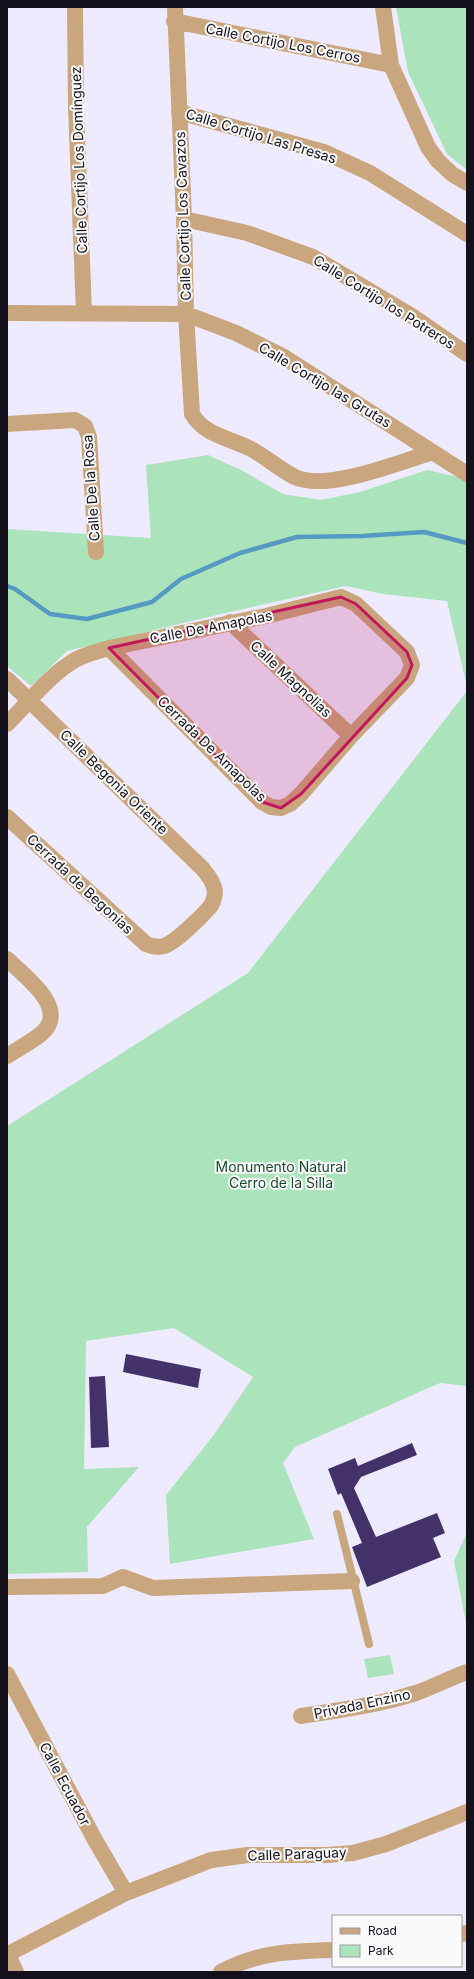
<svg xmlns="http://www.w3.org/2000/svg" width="474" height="1979" font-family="Inter,sans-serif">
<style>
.green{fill:#abe3bb}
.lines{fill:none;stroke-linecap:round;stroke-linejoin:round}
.stream{stroke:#569ac4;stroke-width:4.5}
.building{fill:#423269}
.service{stroke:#c9a67d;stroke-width:8}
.minor{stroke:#c9a67d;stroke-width:16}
.marked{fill:#c2185b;fill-opacity:0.2;stroke:#c2185b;stroke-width:3;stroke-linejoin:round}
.labels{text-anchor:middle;stroke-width:4;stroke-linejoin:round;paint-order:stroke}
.street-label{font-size:14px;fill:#14111d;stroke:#fafafa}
.park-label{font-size:14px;fill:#194a2c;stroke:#fafafa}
</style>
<rect width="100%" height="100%" fill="#eeeaff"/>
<path class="green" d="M 396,7 L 467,7 L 467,170 L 447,154 L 408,72 Z
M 208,455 L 241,470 L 283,494 L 321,500 L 360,492 L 427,470 L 467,479 L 467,687 L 447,601 L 383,594 L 346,586 L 221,614 L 67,651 L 31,686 L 7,666 L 7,529 L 151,538 L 146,465 Z
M 467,691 L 467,1386 L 440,1383 L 295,1447 L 283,1463 L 314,1539 L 170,1564 L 166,1495 L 213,1436 L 253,1377 L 174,1328 L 86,1341 L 84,1469 L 139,1467 L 87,1527 L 88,1572 L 7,1574 L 7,1126 L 248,973 Z
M 467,1532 L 467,1628 L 454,1561 Z
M 390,1655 L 394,1674 L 368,1678 L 364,1659 Z"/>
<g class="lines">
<path class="stream" d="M 7,586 L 15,589 L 50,614 L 87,619 L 152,602 L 181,579 L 240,553 L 297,537 L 362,536 L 424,532 L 467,543"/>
</g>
<path class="building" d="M 126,1354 L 201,1369 L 198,1388 L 123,1372 Z
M 105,1376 L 109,1447 L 91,1448 L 89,1377 Z
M 412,1443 L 417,1455 L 361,1477 L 354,1488 L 376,1537 L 437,1513 L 445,1533 L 433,1538 L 441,1557 L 367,1587 L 352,1547 L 362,1543 L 341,1493 L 338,1495 L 328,1469 L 355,1458 L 358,1466 Z"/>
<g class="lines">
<path class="service" d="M 337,1514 L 369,1644"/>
<path class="minor" d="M 75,7 L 76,107 L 84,313
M 175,7 L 184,219 L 186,314 L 192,414 C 205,436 230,438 251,449 C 266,457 279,469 295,477 C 327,492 399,462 433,452
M 383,7 L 391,65 L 428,147 L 438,161 L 452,174 L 467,183
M 174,21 L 391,65
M 179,112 L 324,152 L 370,173 L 467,234
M 184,219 L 247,233 L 313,257 L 412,316 L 467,354
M 7,313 L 186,314 L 236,333 L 284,357 L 467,474
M 7,424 L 75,420 L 85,426 L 89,437 L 96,552
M 230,622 L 351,736
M 7,679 L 203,869 C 208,875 214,883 215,891 C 215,896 213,904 209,908 C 200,918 176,942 164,946 C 157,948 152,946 146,944 L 7,817
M 7,724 C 27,704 52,672 77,659 C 87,654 99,651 109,648 L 266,616 L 341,597 L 356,604 L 407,652 L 412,665 L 407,678 L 351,736 L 301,794 L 290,804 L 281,808 L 271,807 L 262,802 L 109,648
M 7,959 C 24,976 71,1009 41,1034 C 31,1042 18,1049 7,1056
M 7,1587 L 103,1586 L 123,1577 L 153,1588 L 352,1581
M 7,1674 L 95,1840 L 126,1893
M 301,1716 C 340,1710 378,1705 416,1693 C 433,1687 450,1678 467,1672
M 461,1934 L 467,1933
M 7,1953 L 16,1972
M 8,1954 L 126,1893 L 211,1860 L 248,1855 L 327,1855 L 353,1853 L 386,1844 L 467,1812
M 221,1972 C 256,1952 294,1951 333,1950"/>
</g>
<path class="marked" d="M 341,597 L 356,604 L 407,652 L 412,665 L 407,678 L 301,794 L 281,808 L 262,802 L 109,648 Z"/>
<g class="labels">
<g class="street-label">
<text transform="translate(283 43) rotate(11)" y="5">Calle Cortijo Los Cerros</text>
<text transform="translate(261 136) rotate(17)" y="5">Calle Cortijo Las Presas</text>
<text transform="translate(79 160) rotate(-92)" y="5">Calle Cortijo Los Domínguez</text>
<text transform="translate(183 216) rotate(-92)" y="5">Calle Cortijo Los Cavazos</text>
<text transform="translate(384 302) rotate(32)" y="5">Calle Cortijo los Potreros</text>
<text transform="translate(325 385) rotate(31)" y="5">Calle Cortijo las Grutas</text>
<text transform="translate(91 488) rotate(-94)" y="5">Calle De la Rosa</text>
<text transform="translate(211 627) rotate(-11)" y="5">Calle De Amapolas</text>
<text transform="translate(291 679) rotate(43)" y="5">Calle Magnolias</text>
<text transform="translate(212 749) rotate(44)" y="5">Cerrada De Amapolas</text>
<text transform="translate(114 782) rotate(44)" y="5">Calle Begonia Oriente</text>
<text transform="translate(80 884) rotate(43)" y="5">Cerrada de Begonias</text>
<text transform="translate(362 1704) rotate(-12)" y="5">Privada Enzino</text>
<text transform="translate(65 1784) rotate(62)" y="5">Calle Ecuador</text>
<text transform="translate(297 1854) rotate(-2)" y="5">Calle Paraguay</text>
</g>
<g class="park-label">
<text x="281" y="1172">Monumento Natural<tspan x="281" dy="16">Cerro de la Silla</tspan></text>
</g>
</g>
<rect width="474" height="1979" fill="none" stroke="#14111d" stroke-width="16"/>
<rect x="332" y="1915" width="130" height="52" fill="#fafafa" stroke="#9e9da2"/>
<rect x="340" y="1928" width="20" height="6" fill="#c9a67d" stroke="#9e9da2"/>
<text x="368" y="1935" font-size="12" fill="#14111d">Road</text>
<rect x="340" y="1945" width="20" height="12" fill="#abe3bb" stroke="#9e9da2"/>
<text x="368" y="1955" font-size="12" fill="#14111d">Park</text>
</svg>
